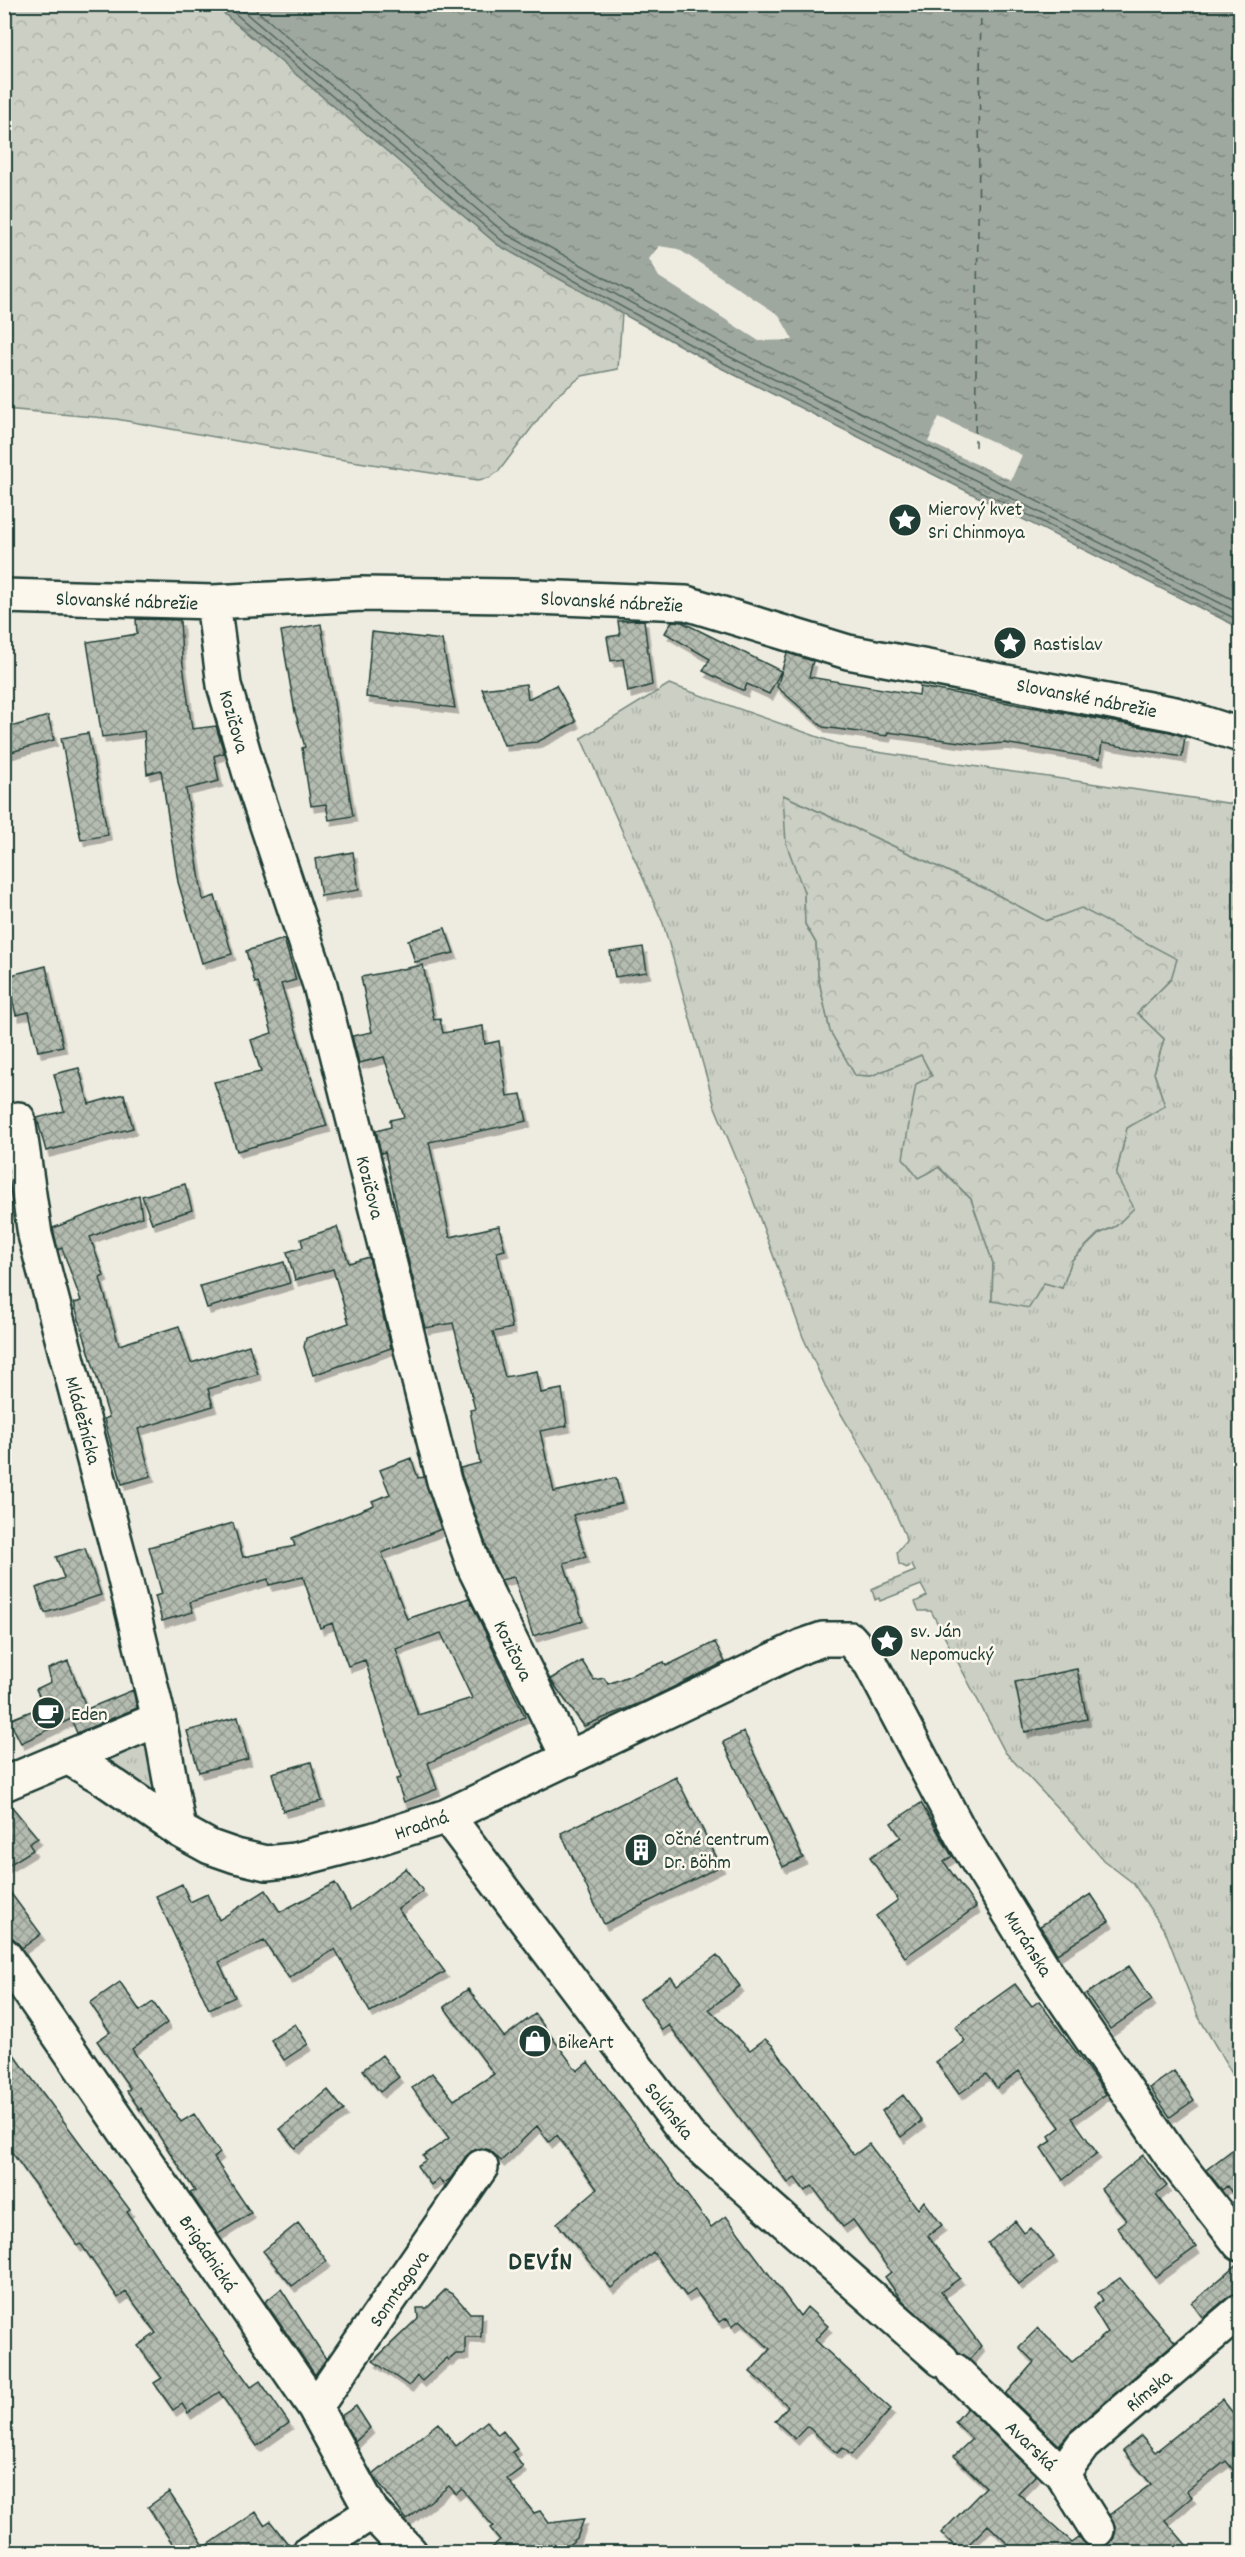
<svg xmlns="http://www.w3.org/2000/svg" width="1245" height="2557" font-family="Dekko,sans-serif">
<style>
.grass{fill:url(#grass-tufts);stroke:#75867c;stroke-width:1.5;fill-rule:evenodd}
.forest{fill:url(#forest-crowns);stroke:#75867c;stroke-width:1.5}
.water{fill:url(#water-ripples);stroke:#6c7d74;stroke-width:1.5}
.pier{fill:#eeece1}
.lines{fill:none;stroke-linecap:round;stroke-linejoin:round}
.shore{stroke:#52685f;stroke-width:1.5}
.ferry{stroke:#455d54;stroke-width:1.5;stroke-dasharray:8 6;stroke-linecap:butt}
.building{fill:url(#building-cross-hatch);stroke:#1f3d34;stroke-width:1.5;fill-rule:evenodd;filter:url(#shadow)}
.minor-casing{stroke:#1f3d34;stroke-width:38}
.minor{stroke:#fbf7ec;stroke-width:33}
.labels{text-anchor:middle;stroke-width:5;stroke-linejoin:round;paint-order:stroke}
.poi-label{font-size:20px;fill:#1f3d34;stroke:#fbf7ec;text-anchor:start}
.street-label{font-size:20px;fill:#1f3d34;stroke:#fbf7ec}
.district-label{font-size:26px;font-weight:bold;letter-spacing:1.5px;fill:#1f3d34;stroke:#fbf7ec}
</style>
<defs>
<pattern id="grass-tufts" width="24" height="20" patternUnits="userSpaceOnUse" patternTransform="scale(1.5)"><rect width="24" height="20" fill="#cbcfc4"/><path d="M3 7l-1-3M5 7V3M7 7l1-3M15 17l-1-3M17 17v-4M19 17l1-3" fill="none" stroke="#aeb3a9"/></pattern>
<pattern id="forest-crowns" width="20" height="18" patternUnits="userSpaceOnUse" patternTransform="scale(1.5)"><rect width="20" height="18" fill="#cbcfc4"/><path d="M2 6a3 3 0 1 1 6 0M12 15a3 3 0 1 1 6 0" fill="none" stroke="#aeb3a9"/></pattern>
<pattern id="water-ripples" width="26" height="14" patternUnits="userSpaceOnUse" patternTransform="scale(1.5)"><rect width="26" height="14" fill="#9fa89f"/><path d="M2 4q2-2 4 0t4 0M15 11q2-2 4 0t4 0" fill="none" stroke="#818a82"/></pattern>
<pattern id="building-cross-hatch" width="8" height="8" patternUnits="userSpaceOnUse" patternTransform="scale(1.5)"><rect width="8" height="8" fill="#b4bbb0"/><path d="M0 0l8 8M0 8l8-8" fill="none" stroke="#929990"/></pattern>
<filter id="shadow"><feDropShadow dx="3.5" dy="6" stdDeviation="0" flood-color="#0004"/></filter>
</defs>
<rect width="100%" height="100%" fill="#eeece1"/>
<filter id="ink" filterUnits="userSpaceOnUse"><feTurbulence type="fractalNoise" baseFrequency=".0167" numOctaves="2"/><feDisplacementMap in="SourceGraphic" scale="12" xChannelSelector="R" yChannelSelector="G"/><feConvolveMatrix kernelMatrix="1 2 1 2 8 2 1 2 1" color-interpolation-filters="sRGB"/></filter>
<g filter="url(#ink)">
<path class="grass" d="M 669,684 L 849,748 L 1240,805 L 1240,1208 L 1234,1220 L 1240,1240 L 1240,2087 L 1198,2016 L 1166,1933 L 1133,1883 L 1103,1860 L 1078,1830 L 1005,1752 L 931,1611 L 919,1611 L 915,1602 L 927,1596 L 921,1585 L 880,1601 L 879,1598 L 875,1600 L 872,1590 L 876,1587 L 915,1571 L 912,1565 L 907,1568 L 899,1564 L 897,1552 L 906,1541 L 905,1535 L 883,1485 L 828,1392 L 803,1337 L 749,1189 L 715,1107 L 663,923 L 581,738 ZM 783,795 L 990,891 L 1046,921 L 1081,909 L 1173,967 L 1171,979 L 1137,1013 L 1164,1039 L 1154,1073 L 1165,1106 L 1127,1127 L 1116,1175 L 1116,1226 L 1099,1234 L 1072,1260 L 1062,1288 L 1044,1282 L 992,1301 L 993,1263 L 971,1199 L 938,1167 L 932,1076 L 921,1055 L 871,1076 L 855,1075 L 830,1031 L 818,976 L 816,943 L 805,924 L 804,892 Z
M 153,1727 L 162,1789 L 152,1797 L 92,1755 Z"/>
<path class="forest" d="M 4,5 L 214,5 L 498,245 L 622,313 L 618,369 L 582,376 L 555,397 L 499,471 L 489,478 L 478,480 L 325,457 L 116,419 L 5,409 Z
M 783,795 L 990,891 L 1046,921 L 1081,908 L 1177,959 L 1171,979 L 1137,1013 L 1164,1039 L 1154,1073 L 1165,1106 L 1127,1128 L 1116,1175 L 1134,1208 L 1116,1226 L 1098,1234 L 1072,1260 L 1062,1288 L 1044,1283 L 1029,1308 L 992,1301 L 993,1263 L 971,1199 L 939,1167 L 918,1178 L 903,1158 L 916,1084 L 932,1076 L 921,1055 L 871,1076 L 855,1075 L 830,1031 L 818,976 L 816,943 L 805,924 L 804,892 L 786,843 Z"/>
<path class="water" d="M 214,5 L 1240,5 L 1240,628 L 717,366 L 498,245 Z"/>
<path class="pier" d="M 659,246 L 678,249 L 779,315 L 793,340 L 759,341 L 659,277 L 649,259 Z
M 939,417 L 1022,455 L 1011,480 L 928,442 Z"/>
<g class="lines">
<path class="shore" d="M 224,4 L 501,240 L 720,361 L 1240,621
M 235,4 L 506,234 L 724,354 L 1240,613
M 249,4 L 511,226 L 728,346 L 1240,603"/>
<path class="ferry" d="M 975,447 L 981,4"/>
</g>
<path class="building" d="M 136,619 L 180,620 L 182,657 L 192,729 L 216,726 L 224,753 L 214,756 L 219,781 L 186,789 L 203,900 L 215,896 L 232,954 L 202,963 L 178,882 L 161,770 L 147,774 L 144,731 L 102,737 L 87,642 L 137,634 Z
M 644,620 L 652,685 L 628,692 L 623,659 L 611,661 L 607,637 L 620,635 L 618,621 Z
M 672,621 L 682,622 L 781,671 L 769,694 L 747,684 L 744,691 L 703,671 L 710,659 L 665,633 Z
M 321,624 L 353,816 L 329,820 L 326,804 L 311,806 L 302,748 L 305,747 L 295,712 L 281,631 Z
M 372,632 L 442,640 L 455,708 L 366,697 Z
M 787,653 L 813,661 L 809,677 L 919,695 L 920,687 L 1170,732 L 1185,737 L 1182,757 L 1102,743 L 1100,759 L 1004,743 L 981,745 L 888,732 L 887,736 L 823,727 L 777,687 Z
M 526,684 L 528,699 L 556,685 L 576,722 L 537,742 L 504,745 L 482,689 Z
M 48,716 L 54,740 L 4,754 L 4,729 Z
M 88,733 L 108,835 L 81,840 L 61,738 Z
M 353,852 L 359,890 L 321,896 L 315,859 Z
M 445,928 L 454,953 L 415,962 L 408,940 Z
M 284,939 L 296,980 L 281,984 L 327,1126 L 237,1151 L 214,1082 L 261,1072 L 251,1040 L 272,1033 L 258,982 L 255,983 L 246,951 Z
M 643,947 L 647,972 L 615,977 L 610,952 Z
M 423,965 L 434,1020 L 440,1019 L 443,1033 L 483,1026 L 485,1044 L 499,1041 L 507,1096 L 521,1094 L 527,1121 L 429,1142 L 450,1237 L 499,1226 L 505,1250 L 497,1252 L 512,1328 L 493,1332 L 505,1377 L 537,1371 L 541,1393 L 562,1389 L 567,1426 L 540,1431 L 554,1492 L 616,1478 L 622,1503 L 573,1515 L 586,1557 L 564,1563 L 583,1621 L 533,1636 L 514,1577 L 501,1580 L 492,1562 L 462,1476 L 460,1468 L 480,1463 L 470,1410 L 475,1409 L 453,1323 L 425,1328 L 405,1247 L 385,1152 L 381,1153 L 376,1131 L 391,1127 L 390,1120 L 404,1117 L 384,1057 L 359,1063 L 352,1036 L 372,1032 L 361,977 Z
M 46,966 L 63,1046 L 38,1051 L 29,1012 L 16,1015 L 7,976 Z
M 79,1068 L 89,1104 L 124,1094 L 133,1128 L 46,1151 L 37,1118 L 64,1111 L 54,1074 Z
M 185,1184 L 192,1210 L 152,1223 L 142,1196 Z
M 139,1195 L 142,1217 L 90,1237 L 104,1276 L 100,1278 L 119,1345 L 179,1326 L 191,1363 L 249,1345 L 258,1374 L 208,1389 L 213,1406 L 138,1429 L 151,1476 L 122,1484 L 104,1419 L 109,1417 L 74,1303 L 81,1301 L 62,1248 L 58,1250 L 53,1228 Z
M 337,1227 L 349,1263 L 369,1257 L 391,1348 L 313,1375 L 304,1347 L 306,1338 L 349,1323 L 333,1269 L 295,1280 L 287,1252 L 303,1247 L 301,1239 Z
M 284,1262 L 290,1283 L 207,1308 L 200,1286 Z
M 411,1458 L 418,1478 L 424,1477 L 441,1529 L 382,1553 L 407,1619 L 469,1598 L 525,1717 L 428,1763 L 437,1789 L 404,1802 L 396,1779 L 401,1778 L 365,1660 L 348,1666 L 332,1623 L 320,1628 L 303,1577 L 269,1585 L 268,1579 L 190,1602 L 193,1612 L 162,1621 L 155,1596 L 162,1594 L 149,1547 L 233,1523 L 243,1557 L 295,1546 L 292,1538 L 374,1505 L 372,1501 L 390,1494 L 380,1470 ZM 441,1633 L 472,1698 L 418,1715 L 396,1649 Z
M 85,1548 L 101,1595 L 45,1613 L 36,1588 L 64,1578 L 56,1557 Z
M 715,1642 L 725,1662 L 645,1701 L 584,1726 L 550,1679 L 582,1661 L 594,1680 L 604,1678 L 608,1684 L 664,1662 L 666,1666 Z
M 68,1661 L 87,1709 L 133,1690 L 137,1708 L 77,1733 L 71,1719 L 21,1743 L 9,1720 L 44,1706 L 36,1689 L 51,1682 L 48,1669 Z
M 1077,1669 L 1087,1719 L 1025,1732 L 1015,1682 Z
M 238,1717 L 248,1759 L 199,1772 L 187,1731 Z
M 744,1732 L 803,1858 L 783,1867 L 723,1742 Z
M 311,1762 L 322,1801 L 283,1811 L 272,1773 Z
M 676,1777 L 721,1866 L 604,1924 L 561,1833 Z
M 4,1802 L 8,1802 L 38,1838 L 29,1844 L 33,1850 L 4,1868 Z
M 921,1803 L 952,1856 L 944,1862 L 976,1907 L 905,1957 L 876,1916 L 898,1900 L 870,1857 L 901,1837 L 891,1823 Z
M 406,1868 L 423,1891 L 398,1909 L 445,1972 L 370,2012 L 335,1949 L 289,1978 L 264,1941 L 219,1962 L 235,1997 L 209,2009 L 156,1896 L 182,1884 L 190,1902 L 207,1894 L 219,1920 L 266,1890 L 280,1912 L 335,1883 L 351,1910 Z
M 4,1884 L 41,1934 L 22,1948 L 13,1938 L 4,1935 Z
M 1091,1894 L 1109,1921 L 1057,1954 L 1040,1926 Z
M 717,1955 L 740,1986 L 709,2009 L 750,2050 L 765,2039 L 772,2045 L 854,2155 L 869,2144 L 918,2209 L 924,2201 L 942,2225 L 928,2236 L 960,2278 L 941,2292 L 981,2346 L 970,2359 L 958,2352 L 901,2299 L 885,2277 L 891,2272 L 853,2220 L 843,2227 L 812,2186 L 805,2191 L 795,2178 L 788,2183 L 669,2025 L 662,2030 L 640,1999 L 671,1977 L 677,1985 Z
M 1129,1966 L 1152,2000 L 1110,2029 L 1086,1994 Z
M 120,1982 L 140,2011 L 153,2002 L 167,2023 L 132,2049 L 181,2122 L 194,2114 L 220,2153 L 214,2158 L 251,2213 L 218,2234 L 190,2193 L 195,2191 L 141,2108 L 140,2110 L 127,2091 L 130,2088 L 97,2041 L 110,2032 L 90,2003 Z
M 1015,1984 L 1032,2006 L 1039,2001 L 1106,2094 L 1072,2118 L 1097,2153 L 1063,2180 L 1041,2148 L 1052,2141 L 1049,2136 L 1060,2127 L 1019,2071 L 997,2088 L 986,2074 L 959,2094 L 936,2062 L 965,2041 L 955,2027 Z
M 468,1989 L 504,2037 L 535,2014 L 577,2071 L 588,2062 L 711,2227 L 726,2216 L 800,2316 L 807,2307 L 828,2326 L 815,2340 L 891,2409 L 851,2455 L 843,2448 L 837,2453 L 807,2426 L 795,2439 L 775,2421 L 788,2406 L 750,2372 L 770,2349 L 740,2320 L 732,2326 L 727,2318 L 719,2322 L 695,2290 L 686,2296 L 653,2252 L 611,2288 L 557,2223 L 597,2189 L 557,2135 L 549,2142 L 537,2126 L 501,2161 L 490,2150 L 482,2148 L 474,2150 L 466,2156 L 451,2178 L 443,2184 L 439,2179 L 431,2185 L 417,2166 L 426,2160 L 423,2156 L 449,2138 L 412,2088 L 432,2073 L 454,2100 L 494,2074 L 444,2007 Z
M 295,2024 L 308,2044 L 284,2060 L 271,2040 Z
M 4,2041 L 130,2210 L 127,2212 L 163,2266 L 251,2387 L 260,2381 L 289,2423 L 257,2446 L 219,2392 L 188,2413 L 182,2404 L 173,2410 L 154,2383 L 162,2378 L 138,2346 L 156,2333 L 126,2292 L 118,2298 L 81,2244 L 78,2246 L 4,2141 Z
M 382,2055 L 399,2077 L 380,2092 L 363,2070 Z
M 1174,2071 L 1194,2100 L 1170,2117 L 1150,2088 Z
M 328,2090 L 344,2110 L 295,2148 L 280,2129 Z
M 903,2095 L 922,2121 L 901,2137 L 882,2111 Z
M 1240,2144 L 1240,2204 L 1227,2186 L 1222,2190 L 1206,2170 Z
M 1143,2155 L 1167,2186 L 1156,2195 L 1196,2247 L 1155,2277 L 1117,2227 L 1126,2220 L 1101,2189 Z
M 1015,2221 L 1024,2233 L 1031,2228 L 1054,2257 L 1019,2284 L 988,2243 Z
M 298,2223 L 327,2261 L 292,2286 L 263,2251 Z
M 1240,2262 L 1240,2293 L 1228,2297 L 1203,2318 L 1192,2303 Z
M 1120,2278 L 1175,2342 L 1071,2431 L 1059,2445 L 1006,2394 L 1034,2362 L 1019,2347 L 1038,2328 L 1072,2362 L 1108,2332 L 1093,2308 L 1103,2300 L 1098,2293 Z
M 281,2289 L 326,2359 L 315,2375 L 265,2302 Z
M 445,2290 L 454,2295 L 470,2313 L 482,2313 L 481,2337 L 465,2337 L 465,2354 L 456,2354 L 449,2360 L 447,2358 L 422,2381 L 417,2376 L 409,2386 L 373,2361 L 418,2318 L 417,2308 L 427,2308 Z
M 1222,2399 L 1240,2422 L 1240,2478 L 1226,2461 L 1187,2491 L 1192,2497 L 1165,2520 L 1193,2553 L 1017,2553 L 988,2525 L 961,2552 L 941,2533 L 986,2487 L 954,2456 L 972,2439 L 955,2422 L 967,2408 L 1036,2475 L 1018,2493 L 1072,2542 L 1079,2537 L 1088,2546 L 1097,2549 L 1107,2546 L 1114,2538 L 1116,2529 L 1109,2515 L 1151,2484 L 1123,2450 L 1141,2436 L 1155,2452 Z
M 356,2406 L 370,2428 L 355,2442 L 341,2416 Z
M 487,2421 L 498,2435 L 503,2431 L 517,2449 L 512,2452 L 523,2467 L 507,2479 L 534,2513 L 540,2511 L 549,2523 L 584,2519 L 577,2538 L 559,2553 L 485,2553 L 500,2540 L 490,2528 L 493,2526 L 462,2489 L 456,2494 L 449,2486 L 407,2520 L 373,2475 L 438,2423 L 456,2446 Z
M 169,2492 L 205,2547 L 256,2512 L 264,2525 L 270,2521 L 292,2549 L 291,2553 L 179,2553 L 148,2507 Z"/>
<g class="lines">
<g class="minor-casing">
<path id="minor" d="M 4,596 L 213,602 L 362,594 L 511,596 L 686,603 L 848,652 L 1175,714 L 1240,735
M 213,602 L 224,685 L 249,771 L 320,985 L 444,1481 L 475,1569 L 569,1759
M 18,1119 L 35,1235 L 122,1567 L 159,1719 L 179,1830
M 67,1757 L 100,1776 L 179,1830 L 210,1847 L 236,1856 L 266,1863 L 295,1860 L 372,1840 L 447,1816 L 803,1646 L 823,1639 L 850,1639 L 871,1664 L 962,1836 L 1047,1974 L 1170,2154 L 1240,2244
M 4,1784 L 159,1719
M 447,1816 L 689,2137 L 942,2360
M 4,1955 L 315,2408 L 372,2512 L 410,2552
M 954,2370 L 1062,2474 L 1097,2530
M 315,2408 L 481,2167
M 1062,2474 L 1083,2445 L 1240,2311
M 310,2552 L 372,2512"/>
</g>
<use href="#minor" class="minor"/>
</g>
</g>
<defs>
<g id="sight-disc" transform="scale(1.725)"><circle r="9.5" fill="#1f3d34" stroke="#fbf7ec"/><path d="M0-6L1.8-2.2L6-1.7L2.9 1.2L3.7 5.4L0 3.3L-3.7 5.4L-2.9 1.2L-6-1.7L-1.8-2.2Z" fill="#fff"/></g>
<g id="cafe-disc" transform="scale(1.725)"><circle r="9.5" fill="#1f3d34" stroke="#fbf7ec"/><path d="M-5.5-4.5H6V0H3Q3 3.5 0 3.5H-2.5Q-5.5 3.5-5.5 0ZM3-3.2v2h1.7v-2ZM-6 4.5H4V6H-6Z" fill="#fff"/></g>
<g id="building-disc" transform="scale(1.725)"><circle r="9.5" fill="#1f3d34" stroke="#fbf7ec"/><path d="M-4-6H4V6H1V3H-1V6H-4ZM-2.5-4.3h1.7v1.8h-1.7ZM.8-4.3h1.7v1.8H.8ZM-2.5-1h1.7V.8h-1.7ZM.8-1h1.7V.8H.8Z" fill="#fff"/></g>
<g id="shop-disc" transform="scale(1.725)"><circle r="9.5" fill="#1f3d34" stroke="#fbf7ec"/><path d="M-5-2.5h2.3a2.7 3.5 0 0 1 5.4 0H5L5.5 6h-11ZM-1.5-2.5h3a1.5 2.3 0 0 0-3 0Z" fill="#fff"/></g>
</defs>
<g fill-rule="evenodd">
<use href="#sight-disc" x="905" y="520"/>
<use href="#sight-disc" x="1010" y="643"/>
<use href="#sight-disc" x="887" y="1641"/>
<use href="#cafe-disc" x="48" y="1713"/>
<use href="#building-disc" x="641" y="1850"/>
<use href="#shop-disc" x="535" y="2041"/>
</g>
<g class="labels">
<g class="poi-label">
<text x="928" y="515">Mierový kvet<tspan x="928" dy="23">Sri Chinmoya</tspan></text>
<text x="1033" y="650">Rastislav</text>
<text x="910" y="1637">sv. Ján<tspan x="910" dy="23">Nepomucký</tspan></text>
<text x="71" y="1720">Eden</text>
<text x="664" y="1845">Očné centrum<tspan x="664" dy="23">Dr. Böhm</tspan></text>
<text x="558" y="2048">BikeArt</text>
</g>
<g class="street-label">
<text transform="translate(127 600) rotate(2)" y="7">Slovanské nábrežie</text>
<text transform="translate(612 601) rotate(3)" y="7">Slovanské nábrežie</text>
<text transform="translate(1087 697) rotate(11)" y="7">Slovanské nábrežie</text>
<text transform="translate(235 721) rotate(74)" y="7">Kozičova</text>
<text transform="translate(371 1187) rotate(76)" y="7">Kozičova</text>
<text transform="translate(84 1420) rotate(75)" y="7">Mládežnícka</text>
<text transform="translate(514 1650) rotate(64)" y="7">Kozičova</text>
<text transform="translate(421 1824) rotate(-19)" y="7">Hradná</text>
<text transform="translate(1029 1943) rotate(58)" y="7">Muránska</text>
<text transform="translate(670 2110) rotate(52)" y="7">Solúnska</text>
<text transform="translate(209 2253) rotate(56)" y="7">Brigádnická</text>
<text transform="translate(398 2288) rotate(-55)" y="7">Sonntagova</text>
<text transform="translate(1148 2390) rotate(-40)" y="7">Rímska</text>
<text transform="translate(1032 2445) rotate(44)" y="7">Avarská</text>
</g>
<g class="district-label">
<text x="541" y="2269">DEVÍN</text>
</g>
</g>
<rect width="1245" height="2557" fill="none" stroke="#fbf7ec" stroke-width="24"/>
<rect x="12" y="12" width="1221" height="2533" fill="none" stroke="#1f3d34" stroke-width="2" filter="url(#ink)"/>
</svg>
